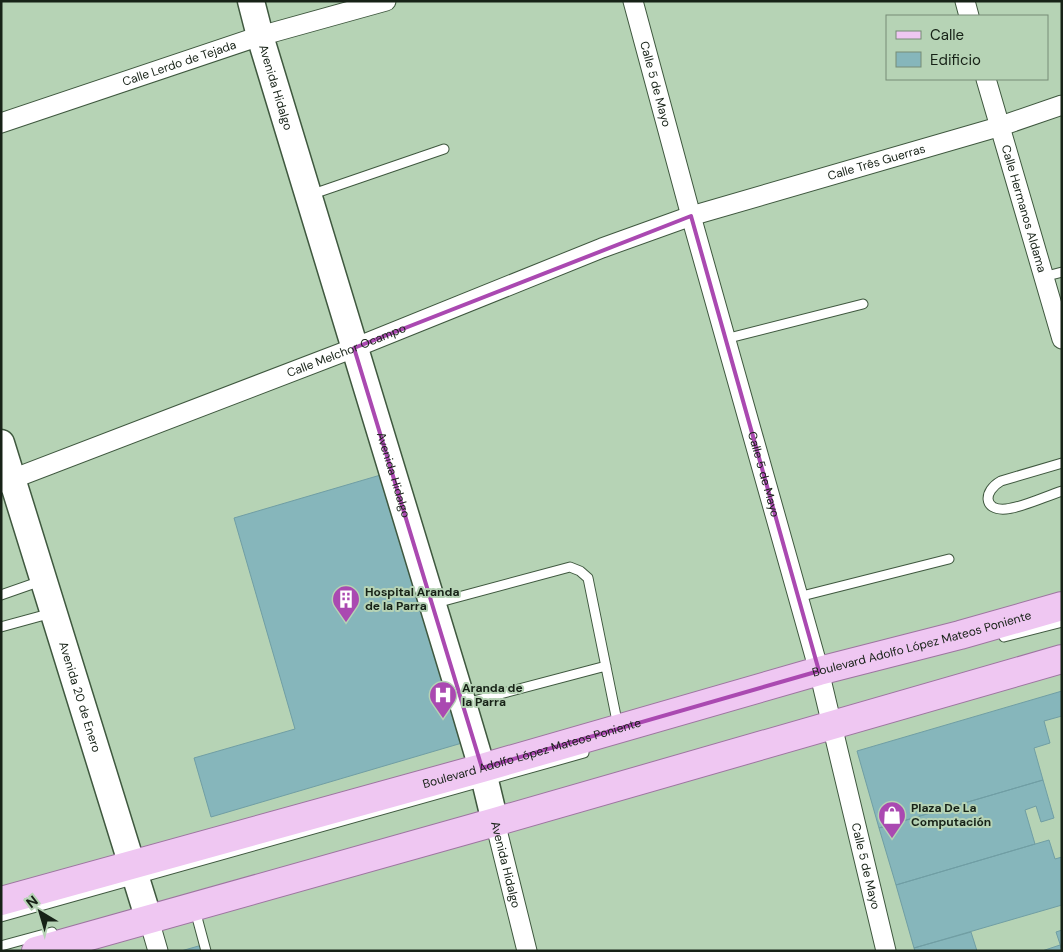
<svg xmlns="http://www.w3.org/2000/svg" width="1063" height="952" font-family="'DM Sans',sans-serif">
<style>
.building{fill:#86b6bb;stroke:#709ea4}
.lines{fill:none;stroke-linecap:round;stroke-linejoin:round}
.lane-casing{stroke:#3f583f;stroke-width:11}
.street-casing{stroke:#3f583f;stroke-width:21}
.secondary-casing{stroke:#3f583f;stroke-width:29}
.primary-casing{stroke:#9d75a0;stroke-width:30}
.lane{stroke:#fff;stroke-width:9}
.street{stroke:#fff;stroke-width:19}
.secondary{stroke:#fff;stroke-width:26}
.primary{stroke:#efc7f2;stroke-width:28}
.marked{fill:none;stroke:#aa49b1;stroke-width:4;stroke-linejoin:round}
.labels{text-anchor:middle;stroke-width:4;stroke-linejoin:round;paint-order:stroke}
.street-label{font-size:12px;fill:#172217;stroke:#b6d3b5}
.poi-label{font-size:12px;font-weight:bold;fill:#172217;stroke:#b6d3b5;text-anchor:start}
</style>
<rect width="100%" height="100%" fill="#b6d3b5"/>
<path class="building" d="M 384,474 L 462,743 L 211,817 L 194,758 L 295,729 L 234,518 Z
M 1062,691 L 1062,716 L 1044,721 L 1050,743 L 1034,748 L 1043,780 L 879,828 L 857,751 Z
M 1043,780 L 1054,818 L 1041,822 L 1036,806 L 1025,810 L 1035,844 L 896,885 L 879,828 Z
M 1049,840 L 1055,859 L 1062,857 L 1062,905 L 914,948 L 896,885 Z
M 1062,930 L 1062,950 L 1056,932 Z
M 971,932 L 977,951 L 915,951 L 914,948 Z
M 202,945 L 203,951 L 181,951 Z
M 1060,945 L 1062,951 L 1042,951 Z"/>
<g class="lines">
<g class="lane-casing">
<path id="lane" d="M 310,195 L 444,149
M 1043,277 L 1062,272
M 725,339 L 863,304
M 1062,463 L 1001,481 C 983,491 983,511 1006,509 C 1021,508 1046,496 1062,491
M 1,595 L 41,581
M 798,597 L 949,559
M 436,603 L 570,567 L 580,571 L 588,578 L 618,726
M 1,627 L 52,613
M 1004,637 L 1062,622
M 466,703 L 606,666
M 195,910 L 206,951
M 1,917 L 584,753
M 1,946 L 52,932"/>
</g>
<g class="street-casing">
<g id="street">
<path id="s1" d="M 633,1 L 691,216 L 819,671 L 886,951"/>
<path d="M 965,1 L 969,16"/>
<path id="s2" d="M 986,79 L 1062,339"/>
<path id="s3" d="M 1,123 L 260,36 L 386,1"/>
<path id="s4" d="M 2,483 L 354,348 L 602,248 L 691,216 L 998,127 L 1062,105"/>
<path id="s5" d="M 495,822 L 527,951"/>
<path d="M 149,920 L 158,951"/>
</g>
</g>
<g class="secondary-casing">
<g id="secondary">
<path id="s6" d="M 251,1 L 260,36 L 463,704 L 482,768 L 495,822"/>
<path id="s7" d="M 1,443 L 149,920"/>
</g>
</g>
<g class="primary-casing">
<g id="primary">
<path id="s8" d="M 1,901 L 482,768 L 819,671 L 960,635 L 1062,606"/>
<path d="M 36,951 L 495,822 L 1062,659"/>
</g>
</g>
<use href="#lane" class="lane"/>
<use href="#street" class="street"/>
<use href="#secondary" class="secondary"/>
<use href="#primary" class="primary"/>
</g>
<path class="marked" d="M 691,216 L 819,671 L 482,768 L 354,348 Z"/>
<defs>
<g id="building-pin" transform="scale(1.4375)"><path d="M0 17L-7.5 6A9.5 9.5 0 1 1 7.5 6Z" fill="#aa49b1" stroke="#b6d3b5"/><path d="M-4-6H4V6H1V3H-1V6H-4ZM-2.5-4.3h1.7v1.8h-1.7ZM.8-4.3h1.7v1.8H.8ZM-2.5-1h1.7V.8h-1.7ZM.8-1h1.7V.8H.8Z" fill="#fff"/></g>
<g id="hospital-pin" transform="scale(1.4375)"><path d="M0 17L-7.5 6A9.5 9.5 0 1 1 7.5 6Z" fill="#aa49b1" stroke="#b6d3b5"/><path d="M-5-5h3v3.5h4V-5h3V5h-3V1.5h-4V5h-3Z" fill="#fff"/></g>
<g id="shop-pin" transform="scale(1.4375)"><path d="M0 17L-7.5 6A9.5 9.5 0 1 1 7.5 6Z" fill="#aa49b1" stroke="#b6d3b5"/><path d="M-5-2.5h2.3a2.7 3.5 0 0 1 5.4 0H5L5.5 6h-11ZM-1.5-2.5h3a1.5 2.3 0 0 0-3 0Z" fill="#fff"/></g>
</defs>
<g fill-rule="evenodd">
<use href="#building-pin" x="346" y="599"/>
<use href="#hospital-pin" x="443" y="695"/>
<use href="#shop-pin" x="892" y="815"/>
</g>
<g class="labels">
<g class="street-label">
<text dy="4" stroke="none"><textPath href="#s3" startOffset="188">Calle Lerdo de Tejada</textPath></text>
<text dy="4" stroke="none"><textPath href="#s1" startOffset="86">Calle 5 de Mayo</textPath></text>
<text dy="4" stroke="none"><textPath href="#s6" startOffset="90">Avenida Hidalgo</textPath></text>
<text dy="4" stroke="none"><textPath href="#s4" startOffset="932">Calle Três Guerras</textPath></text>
<text dy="4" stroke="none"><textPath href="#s2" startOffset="135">Calle Hermanos Aldama</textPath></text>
<text dy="4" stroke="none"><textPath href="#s4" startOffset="369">Calle Melchor Ocampo</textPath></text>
<text dy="4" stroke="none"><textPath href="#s6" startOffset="495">Avenida Hidalgo</textPath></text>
<text dy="4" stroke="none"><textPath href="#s1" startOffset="491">Calle 5 de Mayo</textPath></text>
<text dy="4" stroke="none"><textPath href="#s8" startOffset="956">Boulevard Adolfo López Mateos Poniente</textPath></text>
<text dy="4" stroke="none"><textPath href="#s7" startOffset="266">Avenida 20 de Enero</textPath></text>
<text dy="4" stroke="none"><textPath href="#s8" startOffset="551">Boulevard Adolfo López Mateos Poniente</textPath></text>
<text dy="4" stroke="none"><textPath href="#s5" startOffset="44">Avenida Hidalgo</textPath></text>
<text dy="4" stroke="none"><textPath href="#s1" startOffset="896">Calle 5 de Mayo</textPath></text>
</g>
<g class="poi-label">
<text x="365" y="596">Hospital Aranda<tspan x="365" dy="14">de la Parra</tspan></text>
<text x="462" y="692">Aranda de<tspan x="462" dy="14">la Parra</tspan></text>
<text x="911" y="812">Plaza De La<tspan x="911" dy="14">Computación</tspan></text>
</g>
</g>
<rect width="1063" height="952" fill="none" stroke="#172217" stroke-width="5"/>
<rect x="886" y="15" width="162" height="65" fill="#b6d3b5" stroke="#768c76"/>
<rect x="896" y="31" width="25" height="8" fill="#efc7f2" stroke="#768c76"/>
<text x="930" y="40" font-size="15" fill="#172217">Calle</text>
<rect x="896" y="52" width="25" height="15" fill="#86b6bb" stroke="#768c76"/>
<text x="930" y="65" font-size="15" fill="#172217">Edificio</text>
<g transform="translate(40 912) rotate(322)" stroke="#b6d3b5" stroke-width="4" paint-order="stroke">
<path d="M0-4L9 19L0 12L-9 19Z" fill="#172217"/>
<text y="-8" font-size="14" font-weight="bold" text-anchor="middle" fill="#172217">N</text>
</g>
</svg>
